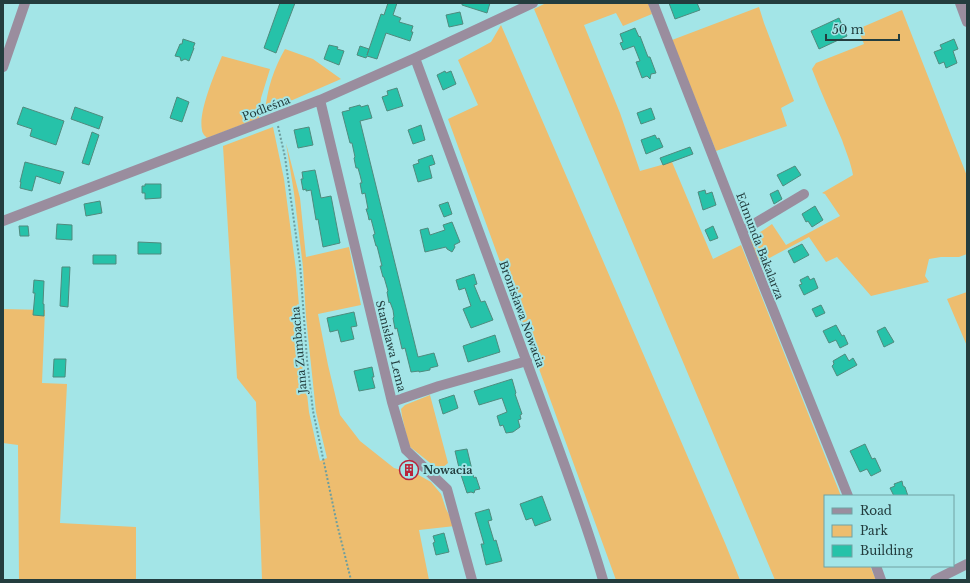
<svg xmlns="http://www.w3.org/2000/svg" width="970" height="583" font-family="'Libre Baskerville',serif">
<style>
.green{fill:#edbd6f}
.building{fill:#26c2a9;stroke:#4f8b7e}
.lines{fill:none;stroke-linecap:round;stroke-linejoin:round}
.path{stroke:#6d9e9f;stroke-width:2;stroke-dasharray:2 2;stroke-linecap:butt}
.minor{stroke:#9a8d9e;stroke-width:10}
.labels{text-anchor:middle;stroke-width:4;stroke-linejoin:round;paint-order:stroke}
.street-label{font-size:11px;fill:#233d3e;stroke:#a3e5e7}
.poi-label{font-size:11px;font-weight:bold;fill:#233d3e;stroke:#a3e5e7;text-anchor:start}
</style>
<rect width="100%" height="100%" fill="#a3e5e7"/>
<path class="green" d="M 546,3 L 648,3 L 652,14 L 623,26 L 616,13 L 584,25 L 620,113 L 640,171 L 672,162 L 713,259 L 741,245 L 841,496 L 825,496 L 825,566 L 870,566 L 876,580 L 775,580 L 534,9 Z
M 759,7 L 764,23 L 794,101 L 781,108 L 787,126 L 716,151 L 672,40 Z
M 902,10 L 967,176 L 967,254 L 959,257 L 941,257 L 929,259 L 925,276 L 929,282 L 871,296 L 837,257 L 826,262 L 809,237 L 758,264 L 749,240 L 772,224 L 786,245 L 840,216 L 825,194 L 822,193 L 853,175 C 851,163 846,152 842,140 C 832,116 821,93 812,69 L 816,63 L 864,44 L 858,29 Z
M 501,25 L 725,543 L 740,580 L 616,580 L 448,119 L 478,105 L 458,60 L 491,42 Z
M 285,49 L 313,59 L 341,79 L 265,112 C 267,89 274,68 285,49 Z
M 222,56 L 270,69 L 261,98 L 259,118 L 207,138 C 205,136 202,133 202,130 C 198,112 215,73 222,56 Z
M 273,127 L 284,179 L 296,270 L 304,366 L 309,412 L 320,461 L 327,458 L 316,412 L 306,317 L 303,267 L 294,193 L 286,143 L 300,198 L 306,257 L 349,247 L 361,305 L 318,314 L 328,365 L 340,415 L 360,441 L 394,468 L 407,472 L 415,473 L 431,482 L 441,494 L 446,509 L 455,526 L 419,530 L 429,580 L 262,580 L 256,402 L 237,378 L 223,146 Z
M 967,292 L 967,346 L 947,299 Z
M 3,309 L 45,310 L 42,383 L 67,384 L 60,523 L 136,527 L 136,580 L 19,580 L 18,445 L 3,443 Z
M 430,395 L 448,463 L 442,468 L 434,466 L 409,446 L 402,416 L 401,409 L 405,405 Z"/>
<path class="building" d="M 280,3 L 295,3 L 276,53 L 264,48 Z
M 388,3 L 397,3 L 393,15 L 401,18 L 399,22 L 413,26 L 411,32 L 413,32 L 410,41 L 386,33 L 377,59 L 367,56 L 366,58 L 357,55 L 360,46 L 369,49 L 367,55 L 381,14 L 384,15 Z
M 462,3 L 490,3 L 487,13 L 462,5 Z
M 669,3 L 697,3 L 700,10 L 675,19 Z
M 460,12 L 463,24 L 449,27 L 446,15 Z
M 839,18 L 847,36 L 819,49 L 811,31 Z
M 635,28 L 639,37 L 640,36 L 648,57 L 650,57 L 656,73 L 651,74 L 650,79 L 647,76 L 642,78 L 636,62 L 640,61 L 634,46 L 623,50 L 620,43 L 623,42 L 620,34 Z
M 183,39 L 195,43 L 193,48 L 194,48 L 189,61 L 185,59 L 181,61 L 180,57 L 175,56 L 180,44 L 182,44 Z
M 954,39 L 958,49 L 953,51 L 957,63 L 946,68 L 944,62 L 939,64 L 934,52 L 942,49 L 940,45 Z
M 329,45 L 338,47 L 337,49 L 344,51 L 339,65 L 324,59 Z
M 445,71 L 446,73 L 451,71 L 456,84 L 443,90 L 437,75 Z
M 397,88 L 403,106 L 387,111 L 382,97 L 388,95 L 387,91 Z
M 177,97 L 189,102 L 182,122 L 170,118 Z
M 360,105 L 361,107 L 368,105 L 372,118 L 360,121 L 418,357 L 434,353 L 438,366 L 430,368 L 430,370 L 419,372 L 419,371 L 411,372 L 405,348 L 402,349 L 397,328 L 395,329 L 393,318 L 394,317 L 393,310 L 390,302 L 389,303 L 387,292 L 388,291 L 384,277 L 383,277 L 380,266 L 382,266 L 377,246 L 376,246 L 373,235 L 375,234 L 371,219 L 369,220 L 368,215 L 366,209 L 368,209 L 365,193 L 362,194 L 360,183 L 362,183 L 360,175 L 358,168 L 356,168 L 354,158 L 355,157 L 352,143 L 350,143 L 342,112 L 350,110 L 349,108 Z
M 23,107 L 64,121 L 56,145 L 30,136 L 32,129 L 17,124 Z
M 75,107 L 103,117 L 99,129 L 71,119 Z
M 651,108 L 655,119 L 641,124 L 637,113 Z
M 421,125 L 425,140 L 413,144 L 408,130 Z
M 309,127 L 313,145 L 298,148 L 294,130 Z
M 92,132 L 99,135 L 89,165 L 82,163 Z
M 655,135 L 657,139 L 659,138 L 663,147 L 646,154 L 641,140 Z
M 690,147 L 693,154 L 663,165 L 660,158 Z
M 432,155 L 435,164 L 429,166 L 432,178 L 418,182 L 413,165 L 419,163 L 418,160 Z
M 25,162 L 64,172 L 60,184 L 36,176 L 32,191 L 20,188 L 21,182 L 20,182 Z
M 795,166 L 801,175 L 783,186 L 777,175 Z
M 315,170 L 321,198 L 331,196 L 340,243 L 323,247 L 318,219 L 316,220 L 311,190 L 306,191 L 306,189 L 303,190 L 301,179 L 303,179 L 302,172 Z
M 145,184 L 161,184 L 161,198 L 145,199 L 145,193 L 142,193 L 142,186 L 145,186 Z
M 705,190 L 706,194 L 712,192 L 716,205 L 703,210 L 698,192 Z
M 778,190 L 782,199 L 774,204 L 770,194 Z
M 100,201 L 102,213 L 86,216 L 84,204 Z
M 448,202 L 452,214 L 444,217 L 439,205 Z
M 815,206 L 823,220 L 812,227 L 808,221 L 806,222 L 802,214 Z
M 452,222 L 460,242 L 454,245 L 455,247 L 452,252 L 447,249 L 446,247 L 425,252 L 420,230 L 428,228 L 430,235 L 445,230 L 443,225 Z
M 57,224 L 72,225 L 72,240 L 56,239 Z
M 19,226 L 28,226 L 29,236 L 20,236 Z
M 713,226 L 718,238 L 710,241 L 705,230 Z
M 138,242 L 161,243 L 161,254 L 138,254 Z
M 802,244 L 809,255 L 794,263 L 788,251 Z
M 93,255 L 116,255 L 116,264 L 93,264 Z
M 62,267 L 70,267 L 68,307 L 60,306 Z
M 474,274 L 477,284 L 474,285 L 481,302 L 485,301 L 493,320 L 471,328 L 463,309 L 471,306 L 465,288 L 459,290 L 456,280 Z
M 808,276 L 810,280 L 814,278 L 818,288 L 804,295 L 799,285 L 802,284 L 800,280 Z
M 34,280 L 44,281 L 43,304 L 44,304 L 44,316 L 33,315 L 35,293 L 33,293 Z
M 821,305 L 825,313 L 816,317 L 812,309 Z
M 354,312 L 357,326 L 351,327 L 354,339 L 341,342 L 338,330 L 330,332 L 327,318 Z
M 836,325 L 842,336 L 844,335 L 848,344 L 840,348 L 836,340 L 829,343 L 823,331 Z
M 885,327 L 894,342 L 884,347 L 877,331 Z
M 495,335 L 500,352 L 468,362 L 463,346 Z
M 845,354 L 849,361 L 853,358 L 857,365 L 837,376 L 832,366 L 834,364 L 833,361 Z
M 54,359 L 66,359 L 65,377 L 53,377 Z
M 372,367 L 374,377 L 372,377 L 375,388 L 359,391 L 354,371 Z
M 512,379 L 516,393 L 515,394 L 522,414 L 520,415 L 521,419 L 518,420 L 520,427 L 513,432 L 506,433 L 503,425 L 500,426 L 497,416 L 507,412 L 502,398 L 479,405 L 474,391 Z
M 454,395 L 458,408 L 443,414 L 439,400 Z
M 865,444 L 872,459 L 875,458 L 881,471 L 871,476 L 867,469 L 860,472 L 850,451 Z
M 467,449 L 474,478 L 476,477 L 480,489 L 475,490 L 474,493 L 471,492 L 467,493 L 460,472 L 455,451 Z
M 902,481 L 903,486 L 905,487 L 908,496 L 894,496 L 890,488 L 895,486 L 894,484 Z
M 542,496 L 551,520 L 535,526 L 532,518 L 526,520 L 520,504 Z
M 489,509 L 492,520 L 488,521 L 494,541 L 496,540 L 502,561 L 486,565 L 481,544 L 484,544 L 475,513 Z
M 444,533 L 449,552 L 436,555 L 433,543 L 435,542 L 433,536 Z"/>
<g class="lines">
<path class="path" d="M 278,126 L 285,157 L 300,264 L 307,360 L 313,411 L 337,524 L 351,580"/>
<path class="minor" d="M 653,3 L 754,262 L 848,496
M 960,3 L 967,22
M 415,58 C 457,171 499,284 540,398 C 562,458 585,518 603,580
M 3,67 L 25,3
M 320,100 L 392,402 L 406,450 L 447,489 L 472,580
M 3,221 L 320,100 L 415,58 L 533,3
M 742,231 L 804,194
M 392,402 L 439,386 L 527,361
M 876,566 L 881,580
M 935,580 L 967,564"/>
</g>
<defs>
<g id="building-ring" transform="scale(1)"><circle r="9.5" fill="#a3e5e7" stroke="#b8263c" stroke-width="1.5"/><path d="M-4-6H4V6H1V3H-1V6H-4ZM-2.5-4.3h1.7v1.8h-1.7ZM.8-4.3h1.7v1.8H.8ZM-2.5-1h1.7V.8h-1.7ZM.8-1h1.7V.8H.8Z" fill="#b8263c"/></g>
</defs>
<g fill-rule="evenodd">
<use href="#building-ring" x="409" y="470"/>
</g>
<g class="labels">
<g class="street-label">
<text transform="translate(266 108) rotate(-21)" y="4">Podleśna</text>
<text transform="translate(760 246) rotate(69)" y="4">Edmunda Bakalarza</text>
<text transform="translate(522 314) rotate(70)" y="4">Bronisława Nowacia</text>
<text transform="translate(391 346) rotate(76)" y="4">Stanisława Lema</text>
<text transform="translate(299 350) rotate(-95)" y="4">Jana Zumbacha</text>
</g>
<g class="poi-label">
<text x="423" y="474">Nowacia</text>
</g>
</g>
<rect width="970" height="583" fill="none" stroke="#233d3e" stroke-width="8"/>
<rect x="824" y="495" width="130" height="72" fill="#a3e5e7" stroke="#70a2a3"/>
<rect x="832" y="508" width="20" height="6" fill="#9a8d9e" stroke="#70a2a3"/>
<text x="860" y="515" font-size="12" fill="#233d3e">Road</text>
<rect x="832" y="525" width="20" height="12" fill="#edbd6f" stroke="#70a2a3"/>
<text x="860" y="535" font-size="12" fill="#233d3e">Park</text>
<rect x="832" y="545" width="20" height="12" fill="#26c2a9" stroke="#70a2a3"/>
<text x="860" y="555" font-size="12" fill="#233d3e">Building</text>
<path d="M826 34v6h73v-6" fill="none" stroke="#233d3e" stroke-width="2"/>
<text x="832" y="34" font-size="12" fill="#233d3e" stroke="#a3e5e7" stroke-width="3" paint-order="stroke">50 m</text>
</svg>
